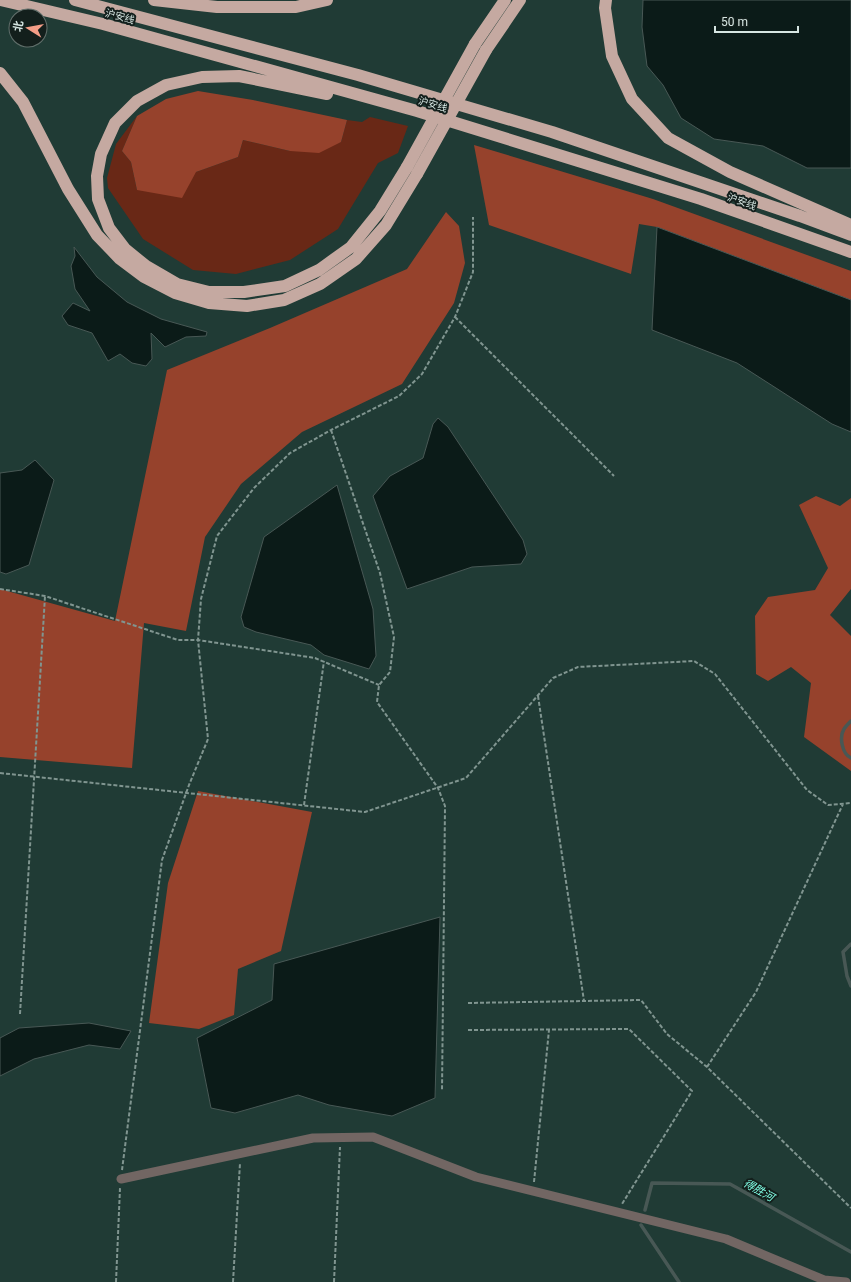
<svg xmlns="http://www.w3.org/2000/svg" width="851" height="1282" font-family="Roboto,'Noto Sans SC',sans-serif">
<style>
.green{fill:#692816}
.forest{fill:#96422c}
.water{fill:#0b1b18;stroke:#485855}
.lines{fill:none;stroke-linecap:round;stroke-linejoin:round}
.stream{stroke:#485855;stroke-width:3.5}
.path{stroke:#809590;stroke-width:2;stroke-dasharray:4 2;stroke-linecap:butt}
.street{stroke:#726663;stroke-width:9}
.highway{stroke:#c5a9a1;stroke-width:12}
.highway-bridge{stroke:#c5a9a1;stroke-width:12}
.labels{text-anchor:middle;stroke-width:4;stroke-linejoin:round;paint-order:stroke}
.street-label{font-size:10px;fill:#d6e6e2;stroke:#131f1c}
.water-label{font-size:11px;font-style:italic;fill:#80ffe6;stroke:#131f1c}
</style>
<rect width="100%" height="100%" fill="#203b35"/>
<path class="green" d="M 137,116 L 122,151 L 131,162 L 137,190 L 196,172 L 238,157 L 243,140 L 290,151 L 341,142 L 347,120 L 362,122 L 370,117 L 408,126 L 398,153 L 378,163 L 338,229 L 290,260 L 236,274 L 193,270 L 143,239 L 108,188 L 107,178 L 116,144 Z"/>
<path class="forest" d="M 198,91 L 253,100 L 347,120 L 341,142 L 319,153 L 290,151 L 243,140 L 238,157 L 196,172 L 182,198 L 137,190 L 131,162 L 122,151 L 137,116 L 166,99 Z
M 474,145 L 653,199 L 851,271 L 851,300 L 657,227 L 639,224 L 631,274 L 489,225 Z
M 446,212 L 459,226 L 465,263 L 454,303 L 402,384 L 302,432 L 241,484 L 205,537 L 186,631 L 144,623 L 132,768 L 0,757 L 0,589 L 115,621 L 167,370 L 270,328 L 407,269 Z
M 816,496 L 840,506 L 851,498 L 851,589 L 830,615 L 851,636 L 851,771 L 804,737 L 811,683 L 791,667 L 768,681 L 756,674 L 755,616 L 768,597 L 815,590 L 828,568 L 799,505 Z
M 198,791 L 312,812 L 281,951 L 238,969 L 234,1015 L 199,1029 L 149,1023 L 168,883 Z"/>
<path class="water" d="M 643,0 L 851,0 L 851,168 L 807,168 L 763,146 L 714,139 L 681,118 L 663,85 L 647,66 L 642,27 Z
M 657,227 L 851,300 L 851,432 L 832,424 L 737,363 L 652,330 Z
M 74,247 L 97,277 L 127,302 L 161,319 L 207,332 L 206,336 L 186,337 L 165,347 L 151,333 L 152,359 L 146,366 L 132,363 L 120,354 L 108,361 L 92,333 L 68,325 L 62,316 L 73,303 L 90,311 L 75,289 L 71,266 L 75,256 Z
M 438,418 L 448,427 L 523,540 L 527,554 L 521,564 L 472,567 L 407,589 L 373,496 L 390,476 L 423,458 L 433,424 Z
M 35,460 L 54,480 L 29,565 L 6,574 L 0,572 L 0,473 L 22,470 Z
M 337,485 L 373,609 L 376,656 L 369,669 L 324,655 L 311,645 L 256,632 L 244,627 L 241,617 L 264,537 Z
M 440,917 L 435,1098 L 392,1116 L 329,1105 L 298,1095 L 235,1113 L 211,1108 L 197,1038 L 272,1000 L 274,964 Z
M 89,1023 L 131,1031 L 120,1049 L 89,1045 L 34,1059 L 0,1076 L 0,1038 L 19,1028 Z"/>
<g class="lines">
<path class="stream" d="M 851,721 C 849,723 846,726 844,729 C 839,737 842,754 851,758
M 851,944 L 843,952 L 847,976 L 851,986
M 645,1210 L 652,1183 L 730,1184 L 851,1252
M 641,1225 L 679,1282"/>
<path class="path" d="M 455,317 L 614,476
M 331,430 L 380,573 L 394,637 L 390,672 L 379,685 L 377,702 L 438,788 L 445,806 L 442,1091
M 0,589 L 45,596 L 178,640 L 198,640 L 315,658 L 379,685
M 538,696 L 584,1001
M 0,773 L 365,812 L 466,778 L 553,678 L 578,667 L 694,661 L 715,674 L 807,790 L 828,805 L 851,803
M 304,805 L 324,661
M 468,1003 L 641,1000 L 667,1034 L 707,1067 L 851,1208
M 20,1014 L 45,596
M 468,1030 L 629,1029 L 692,1091 L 622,1204
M 707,1067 L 756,992 L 843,804
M 122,1170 L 162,860 L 189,785 L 208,739 L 198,640 L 201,599 L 217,536 L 254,488 L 290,453 L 331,430 L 399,396 L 422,374 L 455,317 L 473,272 L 473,217
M 534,1182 L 549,1030
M 116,1282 L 120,1188
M 233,1282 L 240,1163
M 334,1282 L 340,1147"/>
<path class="street" d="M 121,1179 L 313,1138 L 373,1137 L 476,1177 L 726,1239 L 824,1280 L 846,1282"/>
<path class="highway" d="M 1,0 L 103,24 L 417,111 L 701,199 L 851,252
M 75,0 L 358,75 L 552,132 L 800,216 L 851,235
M 154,0 L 217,7 L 296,7 L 327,0
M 606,0 L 605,8 L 612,56 L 632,99 L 668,138 L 730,172 L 851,225
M 475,44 L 505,0
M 486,50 L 520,0
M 0,73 L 23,102 L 68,189 L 97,235 L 120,259 L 144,277 L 175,293 L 209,303 L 247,306 L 284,300 L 320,284 L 356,259 L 386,225 L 417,174
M 327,94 L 239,76 L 202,77 L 166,85 L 137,101 L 115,123 L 101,154 L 97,176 L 98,199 L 109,228 L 125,249 L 146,266 L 177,284 L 209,292 L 244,292 L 285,286 L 319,270 L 351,247 L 380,211 L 407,167"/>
<path class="highway-bridge" d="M 407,167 L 475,44
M 417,174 L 486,50"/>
</g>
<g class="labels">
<g class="street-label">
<text transform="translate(120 16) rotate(15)" y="4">沪安线</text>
<text transform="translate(433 104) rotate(17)" y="4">沪安线</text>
<text transform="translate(742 201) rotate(20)" y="4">沪安线</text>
</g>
<g class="water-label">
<text transform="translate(759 1190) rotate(29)" y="4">得胜河</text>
</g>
</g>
<g transform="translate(28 28) rotate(281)"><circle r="19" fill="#131f1c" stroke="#616f6b"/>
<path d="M0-3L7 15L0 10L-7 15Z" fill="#f49e87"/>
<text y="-6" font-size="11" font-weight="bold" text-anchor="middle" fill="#d6e6e2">北</text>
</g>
<path d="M715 26v6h83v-6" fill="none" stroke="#d6e6e2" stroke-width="2"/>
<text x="721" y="26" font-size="12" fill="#d6e6e2" stroke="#131f1c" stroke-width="3" paint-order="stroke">50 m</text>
</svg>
